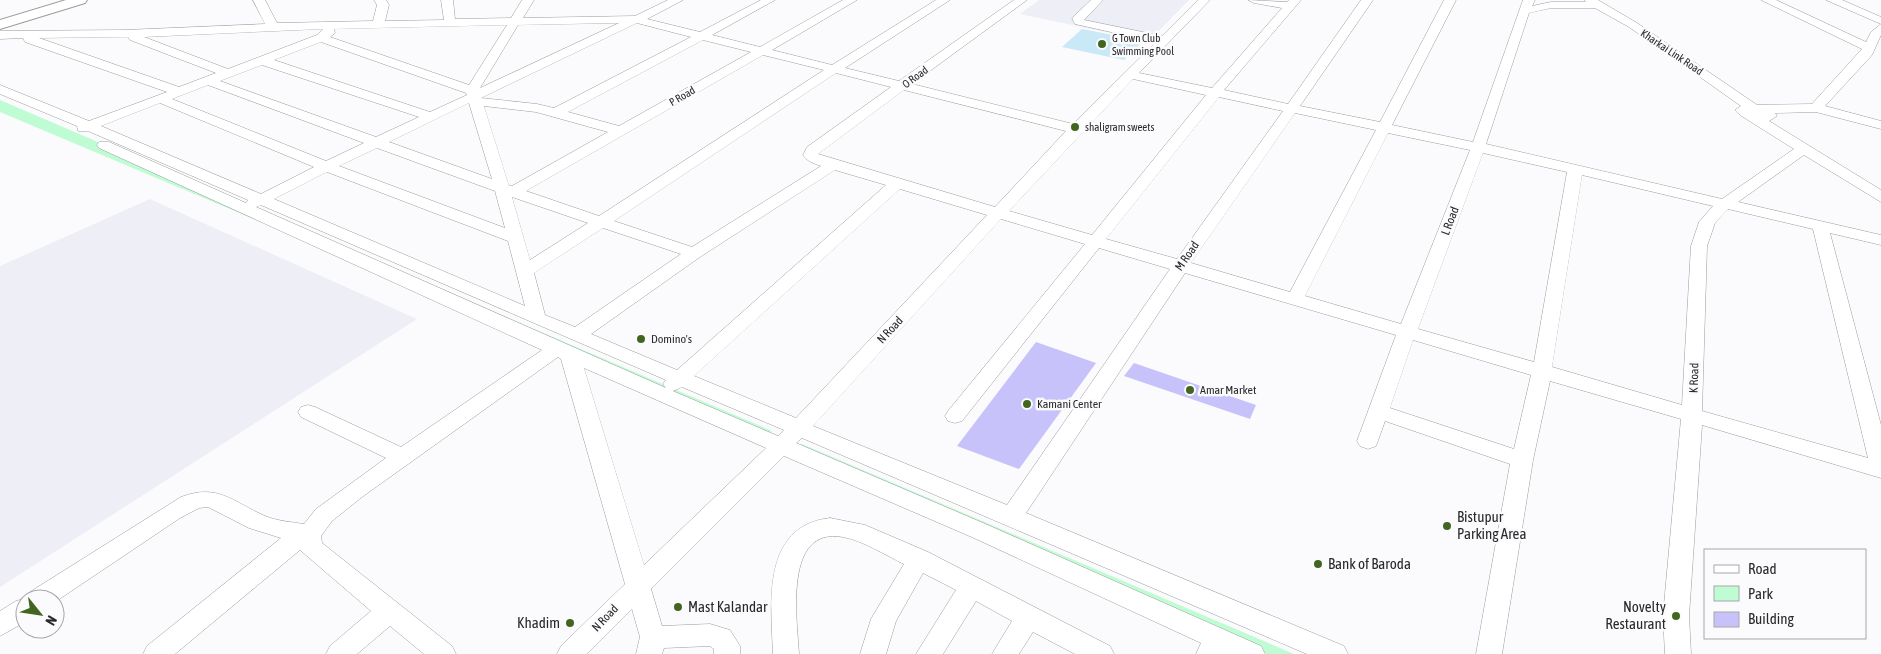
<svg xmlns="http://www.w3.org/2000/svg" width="1881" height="654" font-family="'Asap Condensed',sans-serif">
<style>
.built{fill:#eeeef7}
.green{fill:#bffcd3}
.water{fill:#cae9f7}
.building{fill:#c7c3fa}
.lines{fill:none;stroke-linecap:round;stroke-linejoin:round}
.minor-casing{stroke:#9c9c9d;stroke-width:1}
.major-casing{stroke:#9c9c9d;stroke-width:2}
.minor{fill:#fff;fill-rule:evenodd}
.major{fill:#fff;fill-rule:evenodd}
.poi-dot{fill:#42661f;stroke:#fbfbfd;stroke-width:2}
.labels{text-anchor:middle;stroke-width:5;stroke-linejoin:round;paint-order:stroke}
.far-poi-label{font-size:11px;fill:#29292a;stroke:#fbfbfd;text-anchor:start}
.far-street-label{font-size:11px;fill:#29292a;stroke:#fbfbfd}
.street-label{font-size:12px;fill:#29292a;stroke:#fbfbfd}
.poi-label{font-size:12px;fill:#29292a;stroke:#fbfbfd;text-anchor:start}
.near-poi-label{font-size:15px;fill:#29292a;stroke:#fbfbfd;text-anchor:start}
</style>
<rect width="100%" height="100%" fill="#fbfbfd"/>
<path class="built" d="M 1039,0 L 1189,0 L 1149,41 L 1020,14 Z
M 150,199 L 417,319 L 0,587 L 0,266 Z"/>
<path class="green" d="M 0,100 L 772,431 L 765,435 L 0,112 Z
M 802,444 L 1294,654 L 1267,654 L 795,449 Z"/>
<path class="water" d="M 1082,29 L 1143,41 L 1124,60 L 1062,47 Z"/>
<path class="building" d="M 1036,342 L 1096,363 L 1019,469 L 957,446 Z
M 1134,363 L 1256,405 L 1250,419 L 1124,376 Z"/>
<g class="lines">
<g class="minor-casing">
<path id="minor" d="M 253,0 L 265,0 L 277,23 L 373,21 L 377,5 L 374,0 L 386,0 L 389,5 L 385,21 L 444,20 L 441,0 L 453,0 L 455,19 L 511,18 L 522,0 L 534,0 L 523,18 L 635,16 L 668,0 L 683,0 L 647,19 L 700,32 L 761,0 L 775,0 L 712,35 L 760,47 L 843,0 L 857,0 L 772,50 L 832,65 L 936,0 L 950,0 L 845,68 L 899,81 L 1014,0 L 1027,0 L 912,84 L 1073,124 L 1156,42 L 1075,24 L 1072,18 L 1091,0 L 1103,0 L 1084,20 L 1162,36 L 1198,0 L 1210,0 L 1139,73 L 1212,88 L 1282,8 L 1254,3 L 1248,0 L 1287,2 L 1289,0 L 1301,0 L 1224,90 L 1288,104 L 1361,0 L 1373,0 L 1300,106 L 1380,122 L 1444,0 L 1456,0 L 1392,125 L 1473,142 L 1523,0 L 1535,0 L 1532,6 L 1551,2 L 1586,2 L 1584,0 L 1598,0 L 1637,23 L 1757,105 L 1812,104 L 1862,49 L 1761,0 L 1776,0 L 1866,42 L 1871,32 L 1881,24 L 1826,0 L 1842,0 L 1881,17 L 1881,35 L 1872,55 L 1825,106 L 1881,121 L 1881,129 L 1816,112 L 1775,113 L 1777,116 L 1769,121 L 1881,190 L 1881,202 L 1804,155 L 1738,202 L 1881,235 L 1881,245 L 1830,233 L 1881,425 L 1881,478 L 1702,425 L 1689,616 L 1691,654 L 1665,654 L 1663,616 L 1681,419 L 1550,381 L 1533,460 L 1502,654 L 1476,654 L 1510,464 L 1385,421 L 1376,446 L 1368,449 L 1360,446 L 1357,441 L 1396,335 L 1185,273 L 1026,513 L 1344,646 L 1348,654 L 1307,654 L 802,438 L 796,443 L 990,526 L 1261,646 L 1265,654 L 1196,654 L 1201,643 L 974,538 L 784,456 L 651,589 L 662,626 L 710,624 L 730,630 L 740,646 L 740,654 L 714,654 L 714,649 L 710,646 L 664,648 L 662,654 L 636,654 L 640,637 L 632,609 L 587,654 L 557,654 L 561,646 L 625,584 L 561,359 L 558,357 L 362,497 L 332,521 L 321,536 L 322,543 L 452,646 L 456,654 L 424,654 L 390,626 L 357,654 L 326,654 L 330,646 L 371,611 L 300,550 L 175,654 L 143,654 L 147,646 L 281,538 L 249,528 L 208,507 L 199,508 L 180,518 L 55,602 L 55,599 L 25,599 L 25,622 L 0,636 L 0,611 L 16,601 L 27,598 L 30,592 L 181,497 C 218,483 233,502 265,516 C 277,521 291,522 304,524 L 316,509 L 386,458 L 301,417 L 298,412 L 301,407 L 308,405 L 315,407 L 401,447 L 542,350 L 99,148 L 97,145 L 99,142 L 109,142 L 246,203 L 248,200 L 88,131 L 78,131 L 77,126 L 0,94 L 0,85 L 89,121 L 167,92 L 25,42 L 23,38 L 0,39 L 0,31 L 125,30 L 265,24 ZM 1551,8 L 1595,8 L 1629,27 L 1741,106 L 1735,110 L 1740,115 L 1794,149 L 1722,199 L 1486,144 L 1529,13 ZM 619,23 L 480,88 L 518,25 ZM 637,23 L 691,37 L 554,108 L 537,104 L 481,98 ZM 507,25 L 469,85 L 330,37 L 335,33 L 334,29 ZM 323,29 L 317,35 L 228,69 L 144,37 ZM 128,37 L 130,40 L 216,73 L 179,87 L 39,38 ZM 703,40 L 751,52 L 619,126 L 568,112 ZM 321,42 L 466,93 L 467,95 L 430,112 L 274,60 ZM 763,55 L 824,70 L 599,216 L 526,191 ZM 262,65 L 419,117 L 376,137 L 220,81 ZM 836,73 L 891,87 L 807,147 L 803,155 C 808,162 813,163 821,166 L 692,247 L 614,221 ZM 1133,79 L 1206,95 L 1092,235 L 1009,211 ZM 208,85 L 364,143 L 326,161 L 172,99 ZM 904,90 L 1066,131 L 995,207 L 818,154 ZM 1219,97 L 1283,111 L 1177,259 L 1106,239 ZM 160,103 L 314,167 L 261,194 L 101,126 ZM 469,103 L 492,179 L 389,142 ZM 484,106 L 536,112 L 608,132 L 512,186 L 509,186 ZM 1295,113 L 1376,130 L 1290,292 L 1191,263 ZM 1388,133 L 1470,150 L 1401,324 L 1305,296 ZM 377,148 L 495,191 L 505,228 L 339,166 ZM 1483,153 L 1567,172 L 1534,362 L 1418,329 ZM 835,170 L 886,185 L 677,370 L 591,334 L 700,257 ZM 327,172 L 508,241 L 525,306 L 274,199 ZM 1582,175 L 1713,206 L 1699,222 L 1691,246 L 1682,405 L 1552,367 ZM 900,189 L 987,215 L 796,418 L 694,376 ZM 512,197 L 588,223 L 530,260 ZM 261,205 L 666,380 L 663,384 L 666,388 L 256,207 ZM 1728,209 L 1813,229 L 1868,458 L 1702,411 L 1707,246 L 1715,223 ZM 1001,219 L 1085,244 L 948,411 L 945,416 L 948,421 L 955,423 L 962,421 L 1099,248 L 1170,269 L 1007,505 L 813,426 ZM 603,228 L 681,254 L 575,327 L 545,315 L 534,273 ZM 1413,340 L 1531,375 L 1514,449 L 1390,408 ZM 584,368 L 766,448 L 644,565 ZM 682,387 L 784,430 L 778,436 L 668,389 L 673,391 Z
M 830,518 L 865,525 L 928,552 L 1110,646 L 1114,654 L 1075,654 L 1033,632 L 1019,654 L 992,654 L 1012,621 L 976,601 L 943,654 L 916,654 L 956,590 L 923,573 L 896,621 L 886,654 L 860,654 L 871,619 L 904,564 C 885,555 864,541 843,537 C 783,526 797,619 799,654 L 773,654 C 771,603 761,526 830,518 Z"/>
</g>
<g class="major-casing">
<path id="major" d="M 66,0 L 87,0 L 85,3 L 0,29 L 0,20 Z"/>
</g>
<use href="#minor" class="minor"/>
<use href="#major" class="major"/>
</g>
<g class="poi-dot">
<circle cx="1102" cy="44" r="5"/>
<circle cx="1075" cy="127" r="5"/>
<circle cx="641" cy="339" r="5"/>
<circle cx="1190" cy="390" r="5"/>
<circle cx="1027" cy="404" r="5"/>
<circle cx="1447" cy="526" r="5"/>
<circle cx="1318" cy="564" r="5"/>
<circle cx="678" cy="607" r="5"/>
<circle cx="1676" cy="616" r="5"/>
<circle cx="570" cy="623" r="5"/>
</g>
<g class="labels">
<g class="far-poi-label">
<text x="1112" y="42">G Town Club<tspan x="1112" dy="13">Swimming Pool</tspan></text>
<text x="1085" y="131">shaligram sweets</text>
</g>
<g class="far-street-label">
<text transform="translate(1672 52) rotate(34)" y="4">Kharkai Link Road</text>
<text transform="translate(915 77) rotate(-36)" y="4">O Road</text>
<text transform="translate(682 96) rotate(-30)" y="4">P Road</text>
</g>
<g class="street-label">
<text transform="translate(1450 221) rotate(-69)" y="4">L Road</text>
<text transform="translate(1187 256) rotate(-55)" y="4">M Road</text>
<text transform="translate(890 330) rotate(-47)" y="4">N Road</text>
<text transform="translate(1694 378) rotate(-88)" y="4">K Road</text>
<text transform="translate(605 618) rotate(-46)" y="4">N Road</text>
</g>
<g class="poi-label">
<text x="651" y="343">Domino's</text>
<text x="1200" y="394">Amar Market</text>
<text x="1037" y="408">Kamani Center</text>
</g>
<g class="near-poi-label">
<text x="1457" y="522">Bistupur<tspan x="1457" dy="17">Parking Area</tspan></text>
<text x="1328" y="569">Bank of Baroda</text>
<text x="688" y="612">Mast Kalandar</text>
<text x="1666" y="612" text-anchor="end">Novelty<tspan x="1666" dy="17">Restaurant</tspan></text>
<text x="560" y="628" text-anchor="end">Khadim</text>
</g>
</g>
<rect x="1704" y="549" width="162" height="90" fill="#fbfbfd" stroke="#a7a7a9"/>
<rect x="1714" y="565" width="25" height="8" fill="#ffffff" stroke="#a7a7a9"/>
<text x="1748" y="574" font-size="15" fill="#29292a">Road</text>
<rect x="1714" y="586" width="25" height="15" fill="#bffcd3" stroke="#a7a7a9"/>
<text x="1748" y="599" font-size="15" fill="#29292a">Park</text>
<rect x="1714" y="612" width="25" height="15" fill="#c7c3fa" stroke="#a7a7a9"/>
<text x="1748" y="624" font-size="15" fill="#29292a">Building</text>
<g transform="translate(40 614) rotate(120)"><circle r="24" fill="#fbfbfd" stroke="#a7a7a9"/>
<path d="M0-4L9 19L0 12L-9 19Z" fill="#42661f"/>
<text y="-8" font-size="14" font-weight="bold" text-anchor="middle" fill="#29292a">N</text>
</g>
</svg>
